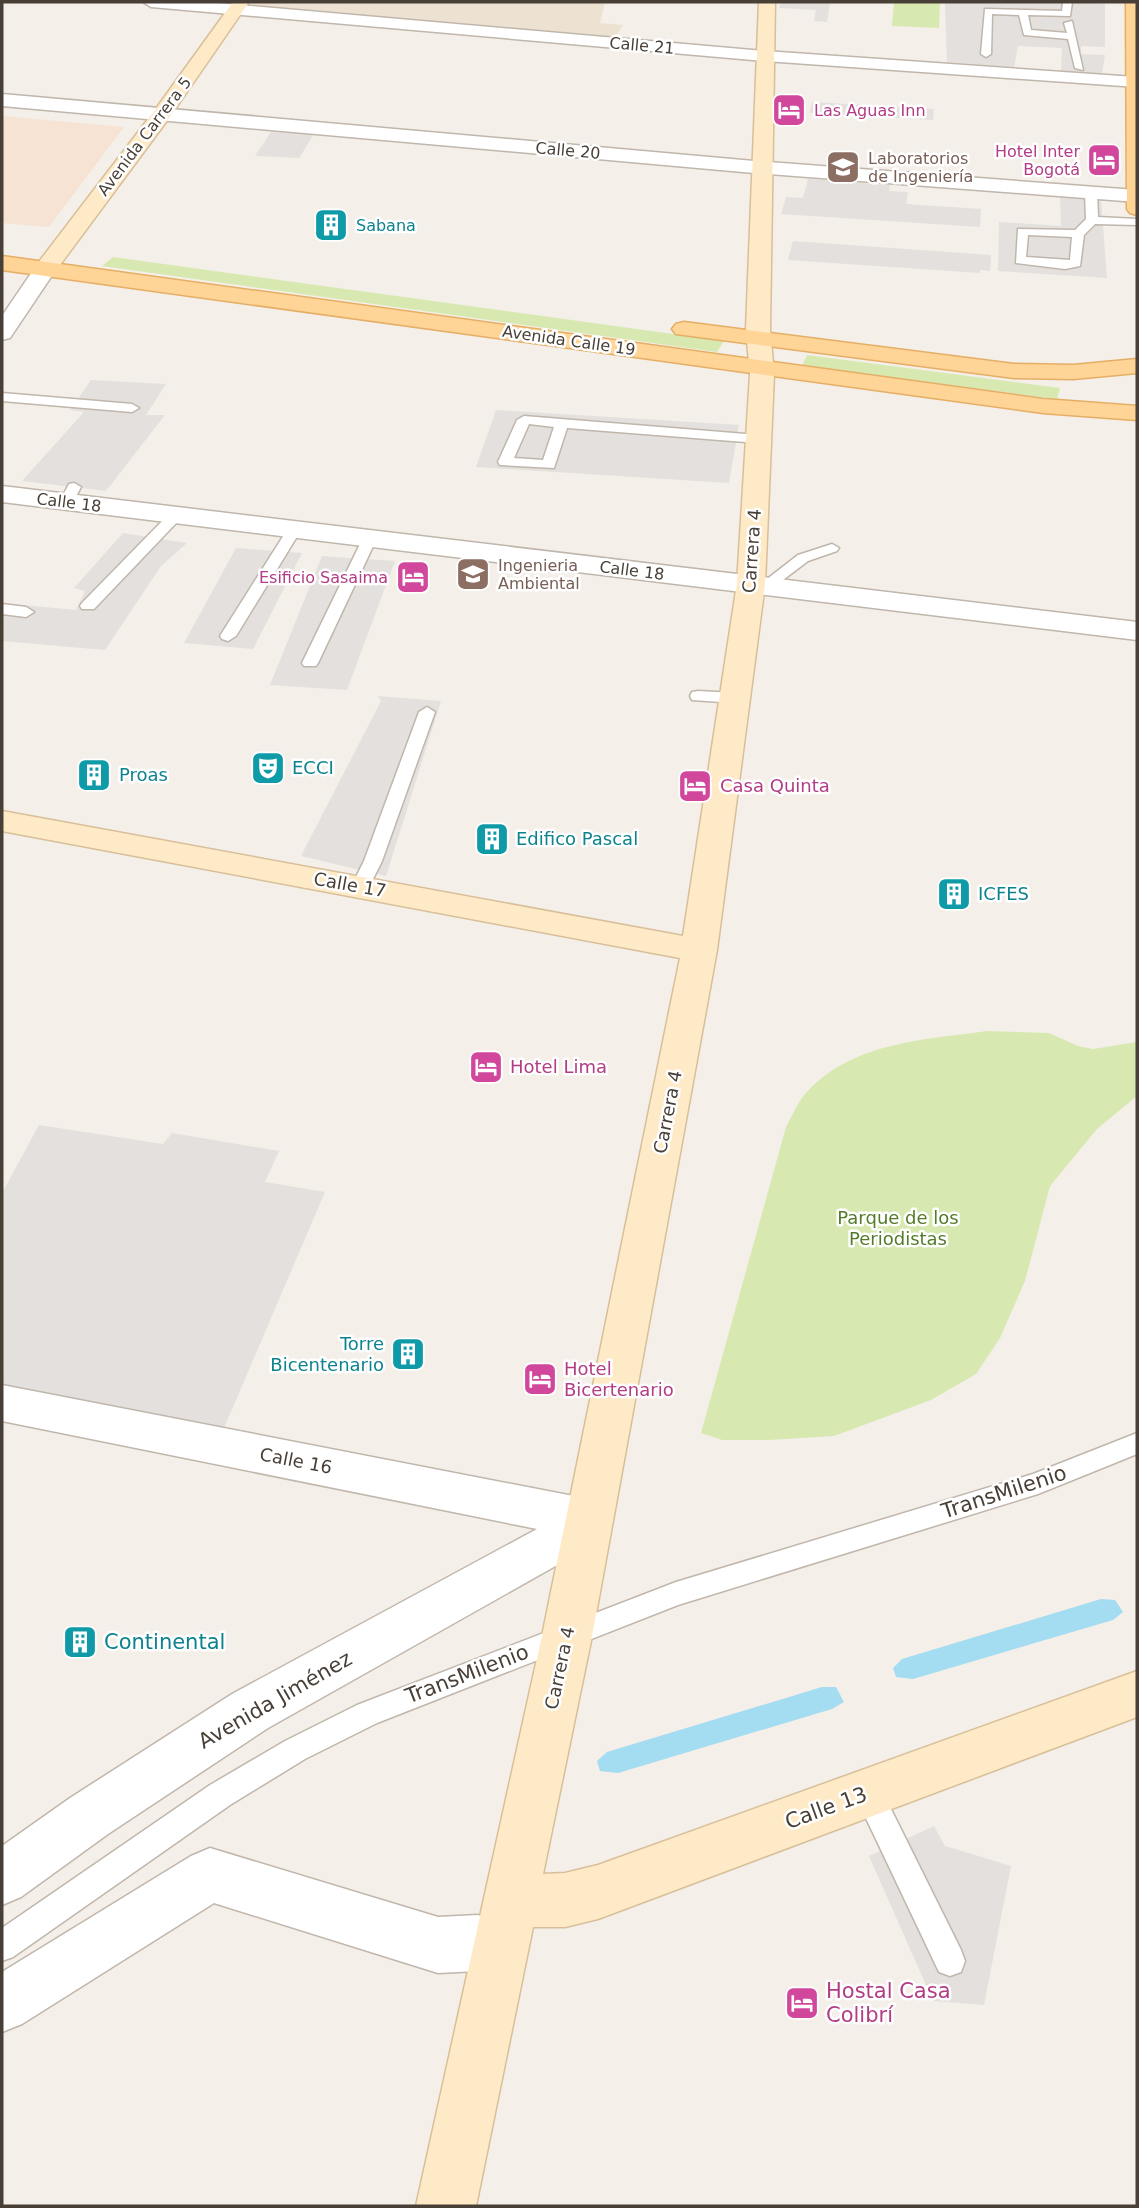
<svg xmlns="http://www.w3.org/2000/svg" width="1139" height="2208" font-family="'DejaVu Sans',sans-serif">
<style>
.commercial{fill:#f6e3d3}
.education{fill:#ede2d2}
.green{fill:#d7e9b1}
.parking{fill:#e3e0dd}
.water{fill:#a4dcf1}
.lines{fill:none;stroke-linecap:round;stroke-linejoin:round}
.lane-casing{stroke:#c0b6ab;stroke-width:3}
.street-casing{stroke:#c0b6ab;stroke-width:3}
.secondary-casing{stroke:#d8bf9a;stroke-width:3}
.primary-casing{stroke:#e5ae65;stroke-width:3}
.lane{fill:#fff;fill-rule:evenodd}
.street{fill:#fff;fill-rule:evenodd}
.secondary{fill:#ffeac8;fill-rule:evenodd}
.primary{fill:#ffd497;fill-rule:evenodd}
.labels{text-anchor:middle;stroke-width:5;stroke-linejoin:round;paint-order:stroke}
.far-street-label{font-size:16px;fill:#483f37;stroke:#fff}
.far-hotel-label{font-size:16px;fill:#b23c85;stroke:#fff;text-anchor:end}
.far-education-label{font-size:16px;fill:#785e54;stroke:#fff;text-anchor:start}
.far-culture-label{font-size:16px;fill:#0d838f;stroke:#fff;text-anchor:start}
.street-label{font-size:18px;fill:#483f37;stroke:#fff}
.culture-label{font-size:18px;fill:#0d838f;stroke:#fff;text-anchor:start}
.hotel-label{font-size:18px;fill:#b23c85;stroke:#fff;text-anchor:start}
.park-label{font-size:18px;fill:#537b29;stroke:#fff}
.near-street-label{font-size:21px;fill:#483f37;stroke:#fff}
.near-culture-label{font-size:21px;fill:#0d838f;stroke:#fff;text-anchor:start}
.near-hotel-label{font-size:21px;fill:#b23c85;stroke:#fff;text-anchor:start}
</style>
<rect width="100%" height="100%" fill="#f4efe8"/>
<path class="commercial" d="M 2,116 L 124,127 L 49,227 L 2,223 Z"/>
<path class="education" d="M 254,2 L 605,2 L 600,23 L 623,25 L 615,38 L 252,5 Z"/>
<path class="green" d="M 894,2 L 940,2 L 939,28 L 892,26 Z
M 113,257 L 724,341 L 717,352 L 102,266 Z
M 807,355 L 1060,388 L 1057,399 L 802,366 Z
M 988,1031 L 1049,1033 L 1078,1046 L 1093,1049 L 1137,1042 L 1137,1096 L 1097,1129 L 1050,1186 L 1025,1281 L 1000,1338 L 976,1374 L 931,1400 L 834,1436 L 768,1440 L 722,1440 L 701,1433 L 786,1127 C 791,1118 796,1106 802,1098 C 847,1042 923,1040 988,1031 Z"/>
<path class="parking" d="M 781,2 L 830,2 L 827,22 L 814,21 L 816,10 L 779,8 Z
M 945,2 L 1083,2 L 1105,4 L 1105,47 L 1081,46 L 1081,54 L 1105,55 L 1102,74 L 1061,71 L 1062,48 L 1018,46 L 1014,67 L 947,62 Z
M 812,102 L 934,109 L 933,120 L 810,113 Z
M 271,132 L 314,134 L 299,158 L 255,156 Z
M 808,179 L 890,185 L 889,191 L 908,192 L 906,204 L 981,209 L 980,227 L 781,214 L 786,197 L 803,198 Z
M 1060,197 L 1101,200 L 1107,278 L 998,271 L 999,222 L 1061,226 Z
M 793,241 L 991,255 L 990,271 L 980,270 L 980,273 L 788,260 Z
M 91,380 L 166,384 L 146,415 L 165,415 L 106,491 L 22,481 L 84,412 L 70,410 Z
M 496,410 L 739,425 L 729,483 L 476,467 Z
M 123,533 L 187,543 L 161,566 L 105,650 L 2,641 L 2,603 L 76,610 L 85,591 L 74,588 Z
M 236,548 L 302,553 L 253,649 L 184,643 Z
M 322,556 L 395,561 L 347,690 L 270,685 Z
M 378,696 L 441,701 L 386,876 L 301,856 L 381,701 Z
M 39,1125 L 163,1144 L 172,1133 L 279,1151 L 265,1182 L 325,1192 L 224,1428 L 2,1390 L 2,1193 Z
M 934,1826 L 945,1846 L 1011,1866 L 984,2005 L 933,2001 L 869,1856 Z"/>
<path class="water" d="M 1101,1599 L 1115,1600 L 1123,1612 L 1113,1620 L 913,1679 L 896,1677 L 893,1668 L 902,1659 Z
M 822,1687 L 836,1687 L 844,1702 L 832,1709 L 618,1773 L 600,1771 L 597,1761 L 607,1752 Z"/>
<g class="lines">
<g class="lane-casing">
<path id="lane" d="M 1063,2 L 1072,2 L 1070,16 L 1028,15 L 1031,30 L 1067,33 L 1064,23 L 1072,21 L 1083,70 L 1075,68 L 1068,39 L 1024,35 L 1019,15 L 992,14 L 991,54 L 986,57 L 981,54 L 985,9 L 1062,11 Z
M 1091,190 L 1097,193 L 1098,217 L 1137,219 L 1137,225 L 1095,224 L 1084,235 L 1080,266 L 1065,269 L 1016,263 L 1018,229 L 1075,230 L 1086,219 L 1085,193 ZM 1028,235 L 1072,237 L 1070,260 L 1026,257 Z
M 2,393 L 132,404 L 139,408 L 132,412 L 2,401 Z
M 524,416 L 758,435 L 765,439 L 758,443 L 567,428 L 554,468 L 500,465 L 498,462 L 517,420 ZM 529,424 L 554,427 L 543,460 L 514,458 Z
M 74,483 L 81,487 L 72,504 L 62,504 L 60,501 L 69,484 Z
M 176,511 L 183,515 L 181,518 L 94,609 L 82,609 L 80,606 L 82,603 L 171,512 Z
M 294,526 L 301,530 L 236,636 L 228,641 L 222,639 L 220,636 L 287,530 Z
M 369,536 L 376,540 L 318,663 L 316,666 L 304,666 L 302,663 L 362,540 Z
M 832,544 L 839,548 L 837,551 L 808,561 L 771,589 L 761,589 L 758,586 L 798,555 Z
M 2,604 L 26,607 L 34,612 L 26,617 L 2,614 Z
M 698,691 L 735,693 L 743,698 L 735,703 L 692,700 L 690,696 L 692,692 Z
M 427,707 L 435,712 L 382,861 L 367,891 L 353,891 L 351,887 L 364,861 L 419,712 Z
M 1137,1433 L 1137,1454 L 1038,1494 L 678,1605 L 377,1723 L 305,1759 L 230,1805 L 13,1957 L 2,1961 L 2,1928 L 210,1785 L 285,1741 L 357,1705 L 676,1582 L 1033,1474 Z
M 868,1779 L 878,1783 L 961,1950 L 965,1961 L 961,1972 L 950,1976 L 939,1972 L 854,1793 L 858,1783 Z"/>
</g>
<g class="street-casing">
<path id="street" d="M 143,2 L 205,2 L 765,51 L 1135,77 L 1137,87 L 765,61 L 151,7 Z
M 2,94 L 754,161 L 1136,190 L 1137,202 L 754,173 L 2,106 Z
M 46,261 L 54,263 L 57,268 L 10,338 L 2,340 L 2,316 L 38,263 Z
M 2,486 L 1137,622 L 1137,640 L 2,502 Z
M 2,1385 L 589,1499 L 606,1505 L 612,1519 L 606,1533 L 589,1539 L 580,1537 L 582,1541 L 575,1555 L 268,1728 L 108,1834 L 21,1897 L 2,1905 L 2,1846 L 70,1798 L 232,1694 L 537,1529 L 2,1421 Z
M 210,1848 L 438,1917 L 478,1915 L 497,1924 L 506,1943 L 497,1962 L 478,1971 L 438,1973 L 214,1903 L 22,2024 L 2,2032 L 2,1972 L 191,1856 Z"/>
</g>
<g class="secondary-casing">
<path id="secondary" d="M 233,2 L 249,2 L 169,118 L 54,273 L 38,273 L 35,268 L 38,263 L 155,110 Z
M 759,2 L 775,2 L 770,329 L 774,374 L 765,584 L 717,950 L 592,1636 L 543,1874 L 565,1873 L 598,1865 L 1137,1671 L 1137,1717 L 598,1919 L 565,1927 L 533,1927 L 476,2206 L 416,2206 L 542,1636 L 680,958 L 2,831 L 2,811 L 683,936 L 737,584 L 750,374 L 746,329 Z"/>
</g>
<g class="primary-casing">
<path id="primary" d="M 1126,2 L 1137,2 L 1137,215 L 1130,213 L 1127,209 Z
M 2,256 L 1043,399 L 1137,406 L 1137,420 L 1043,413 L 2,270 Z
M 684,322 L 1014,364 L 1073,365 L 1137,359 L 1137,373 L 1073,379 L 1014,378 L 676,334 L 672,329 L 676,324 Z"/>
</g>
<use href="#lane" class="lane"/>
<use href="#street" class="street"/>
<use href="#secondary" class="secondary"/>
<use href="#primary" class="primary"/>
</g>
<defs>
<g id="hotel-square" transform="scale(1.75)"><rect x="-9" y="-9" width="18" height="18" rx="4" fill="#d1479c" stroke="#fff"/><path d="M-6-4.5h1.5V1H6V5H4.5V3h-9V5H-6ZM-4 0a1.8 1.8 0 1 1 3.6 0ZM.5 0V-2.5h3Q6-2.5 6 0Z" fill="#fff"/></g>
<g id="university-square" transform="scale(1.75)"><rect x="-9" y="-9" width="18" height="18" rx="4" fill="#8d6e63" stroke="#fff"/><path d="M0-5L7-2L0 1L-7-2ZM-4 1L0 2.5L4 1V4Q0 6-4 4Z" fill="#fff"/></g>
<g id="building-square" transform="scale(1.75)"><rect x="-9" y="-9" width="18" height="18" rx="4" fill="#0f9aa8" stroke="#fff"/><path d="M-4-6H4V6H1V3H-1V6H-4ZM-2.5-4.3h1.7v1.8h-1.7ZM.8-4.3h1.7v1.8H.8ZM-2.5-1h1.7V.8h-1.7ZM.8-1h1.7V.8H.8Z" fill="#fff"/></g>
<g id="theatre-square" transform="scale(1.75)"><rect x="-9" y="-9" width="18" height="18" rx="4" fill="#0f9aa8" stroke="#fff"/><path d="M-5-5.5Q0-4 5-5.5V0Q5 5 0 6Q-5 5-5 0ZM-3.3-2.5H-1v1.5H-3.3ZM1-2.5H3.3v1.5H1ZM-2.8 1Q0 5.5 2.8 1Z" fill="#fff"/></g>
</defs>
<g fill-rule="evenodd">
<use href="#hotel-square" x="789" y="110"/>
<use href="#hotel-square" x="1104" y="160"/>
<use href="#university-square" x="843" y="167"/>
<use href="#building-square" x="331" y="225"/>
<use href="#university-square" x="473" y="574"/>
<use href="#hotel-square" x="413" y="577"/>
<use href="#theatre-square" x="268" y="768"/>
<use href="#building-square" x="94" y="775"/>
<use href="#hotel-square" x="695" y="786"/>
<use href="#building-square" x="492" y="839"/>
<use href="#building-square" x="954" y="894"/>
<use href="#hotel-square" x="486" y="1067"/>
<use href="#building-square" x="408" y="1354"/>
<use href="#hotel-square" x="540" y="1379"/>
<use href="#building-square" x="80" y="1642"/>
<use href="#hotel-square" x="802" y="2003"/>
</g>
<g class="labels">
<g class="far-street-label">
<text transform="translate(642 45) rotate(5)" y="6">Calle 21</text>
<text transform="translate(144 136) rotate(-53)" y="6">Avenida Carrera 5</text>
<text transform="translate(568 150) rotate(5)" y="6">Calle 20</text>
<text transform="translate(569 340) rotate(8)" y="6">Avenida Calle 19</text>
<text transform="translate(69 502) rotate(7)" y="6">Calle 18</text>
<text transform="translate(632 570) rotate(7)" y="6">Calle 18</text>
</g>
<g class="far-hotel-label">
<text x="814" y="116" text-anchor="start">Las Aguas Inn</text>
<text x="1080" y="157">Hotel Inter<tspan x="1080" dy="18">Bogotá</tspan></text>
<text x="388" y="583">Esificio Sasaima</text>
</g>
<g class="far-education-label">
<text x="868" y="164">Laboratorios<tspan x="868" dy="18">de Ingeniería</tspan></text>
<text x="498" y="571">Ingenieria<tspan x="498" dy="18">Ambiental</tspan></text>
</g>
<g class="far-culture-label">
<text x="356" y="231">Sabana</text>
</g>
<g class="street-label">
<text transform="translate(752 551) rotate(-86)" y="6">Carrera 4</text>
<text transform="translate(350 885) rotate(10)" y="6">Calle 17</text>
<text transform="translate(668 1112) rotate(-79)" y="6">Carrera 4</text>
<text transform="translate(296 1461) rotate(11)" y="6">Calle 16</text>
<text transform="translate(560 1668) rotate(-78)" y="6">Carrera 4</text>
</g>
<g class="culture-label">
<text x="292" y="774">ECCI</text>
<text x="119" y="781">Proas</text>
<text x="516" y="845">Edifico Pascal</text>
<text x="978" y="900">ICFES</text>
<text x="384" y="1350" text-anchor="end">Torre<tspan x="384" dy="21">Bicentenario</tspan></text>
</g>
<g class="hotel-label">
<text x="720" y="792">Casa Quinta</text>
<text x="510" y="1073">Hotel Lima</text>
<text x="564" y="1375">Hotel<tspan x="564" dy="21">Bicertenario</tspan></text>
</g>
<g class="park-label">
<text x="898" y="1224">Parque de los<tspan x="898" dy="21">Periodistas</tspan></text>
</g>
<g class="near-street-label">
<text transform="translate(1004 1492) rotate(-18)" y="7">TransMilenio</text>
<text transform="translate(467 1674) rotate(-21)" y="7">TransMilenio</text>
<text transform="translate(275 1700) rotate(-30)" y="7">Avenida Jiménez</text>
<text transform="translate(826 1808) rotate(-20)" y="7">Calle 13</text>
</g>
<g class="near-culture-label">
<text x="104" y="1649">Continental</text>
</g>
<g class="near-hotel-label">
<text x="826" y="1998">Hostal Casa<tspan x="826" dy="24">Colibrí</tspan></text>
</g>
</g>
<rect width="1139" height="2208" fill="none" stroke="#483f37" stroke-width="7"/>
</svg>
